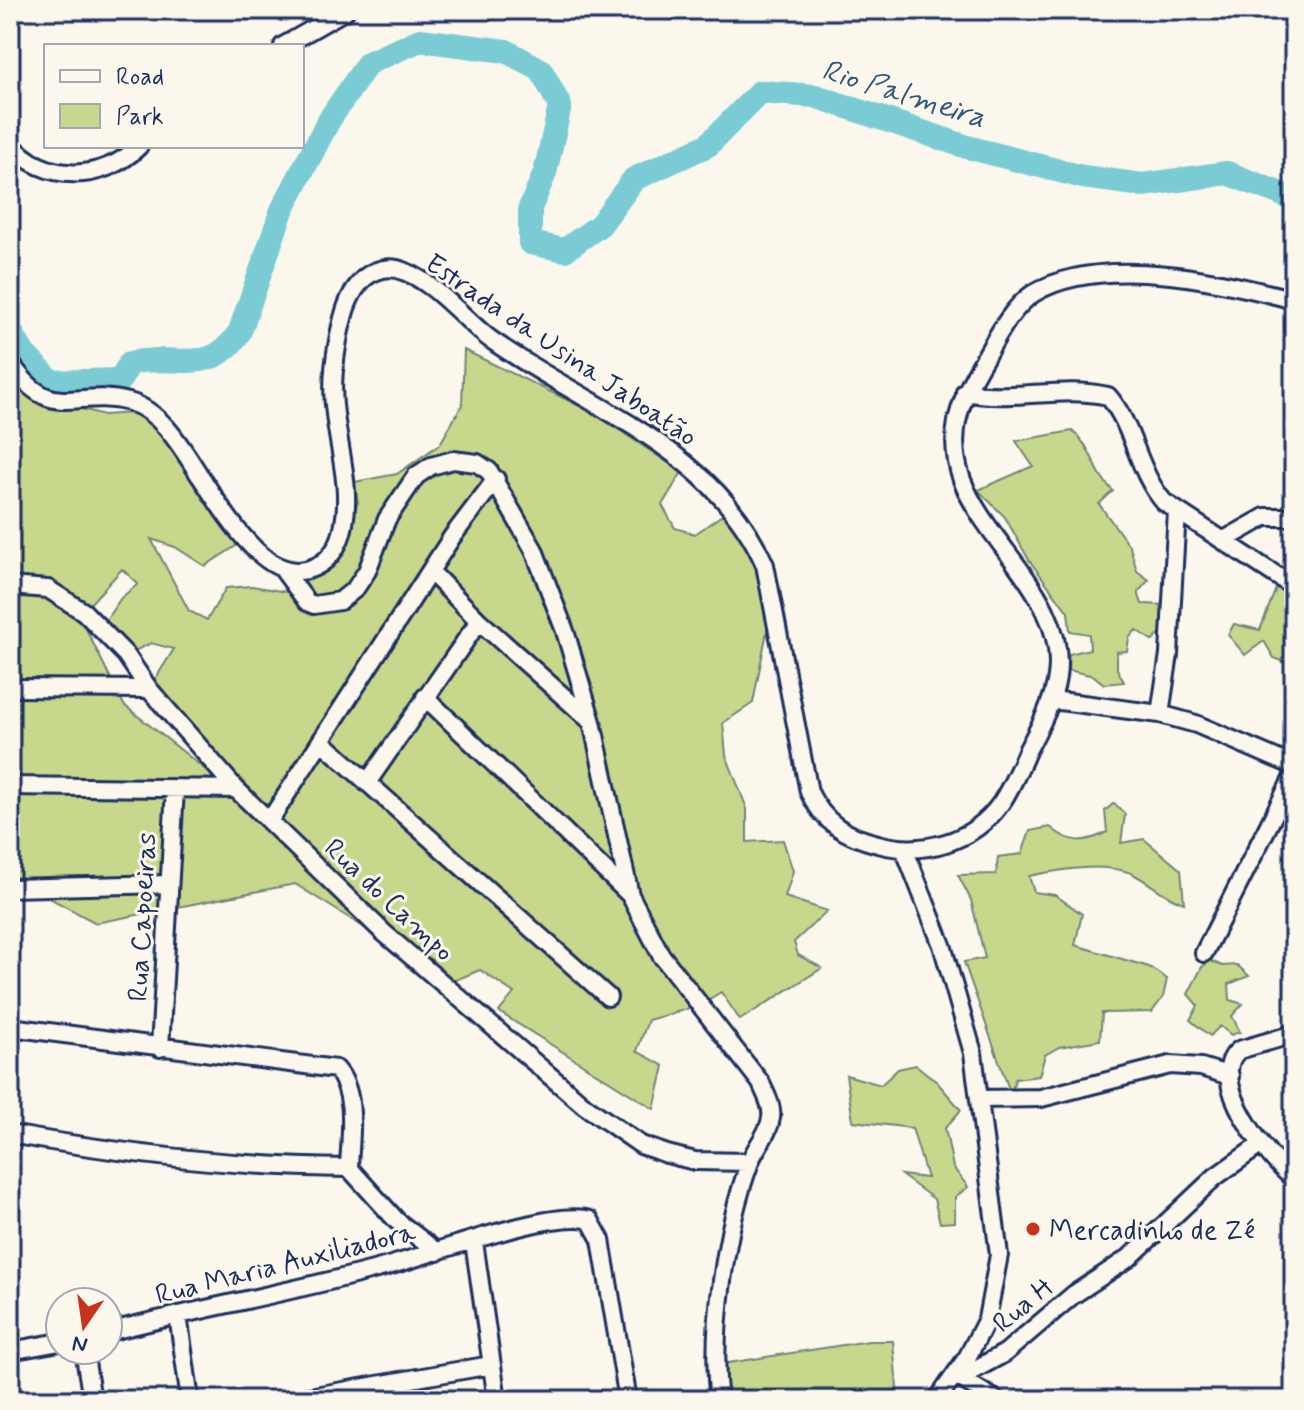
<svg xmlns="http://www.w3.org/2000/svg" width="1304" height="1410" font-family="Mynerve,sans-serif">
<style>
.green{fill:#c7d88d;stroke:#718476;stroke-width:2;fill-rule:evenodd}
.lines{fill:none;stroke-linecap:round;stroke-linejoin:round}
.river{stroke:#7acbd4;stroke-width:24}
.minor-casing{stroke:#1b2f5e;stroke-width:22}
.minor{stroke:#fbf7ec;stroke-width:16}
.poi-dot{fill:#c8321e;stroke:#fbf7ec;stroke-width:3}
.labels{text-anchor:middle;stroke-width:6;stroke-linejoin:round;paint-order:stroke}
.street-label{font-size:28px;fill:#1b2f5e;stroke:#fbf7ec}
.poi-label{font-size:28px;fill:#1b2f5e;stroke:#fbf7ec;text-anchor:start}
.water-label{font-size:30px;font-style:italic;fill:#33567c;stroke:#fbf7ec}
</style>
<rect width="100%" height="100%" fill="#fbf7ec"/>
<filter id="ink" filterUnits="userSpaceOnUse"><feTurbulence type="fractalNoise" baseFrequency=".0125" numOctaves="2"/><feDisplacementMap in="SourceGraphic" scale="16" xChannelSelector="R" yChannelSelector="G"/><feConvolveMatrix kernelMatrix="1 2 1 2 8 2 1 2 1" color-interpolation-filters="sRGB"/></filter>
<g filter="url(#ink)">
<path class="green" d="M 464,350 L 592,412 L 682,472 L 662,505 L 675,528 L 695,534 L 732,508 L 773,600 L 753,703 L 723,723 L 726,755 L 747,809 L 747,842 L 783,840 L 793,871 L 785,897 L 827,911 L 794,942 L 798,955 L 822,968 L 740,1020 L 721,992 L 698,1006 L 648,1020 L 637,1051 L 664,1066 L 654,1109 L 499,1012 L 514,993 L 480,970 L 451,982 L 295,884 L 96,923 L 10,877 L 10,363 L 45,399 L 104,415 L 147,412 L 239,544 L 205,566 L 175,547 L 151,539 L 189,611 L 207,620 L 226,588 L 252,586 L 286,592 L 335,566 L 358,502 L 354,482 L 397,474 L 440,444 L 462,405 ZM 122,569 L 138,584 L 121,598 L 101,627 L 126,655 L 151,643 L 174,649 L 149,689 L 258,811 L 124,705 L 72,601 L 88,606 Z
M 1072,431 C 1094,448 1091,469 1113,491 L 1099,504 L 1130,547 L 1137,571 L 1149,580 L 1138,592 L 1142,604 L 1166,605 L 1166,627 L 1153,641 L 1136,630 L 1129,638 L 1127,651 L 1117,652 L 1117,669 L 1124,682 L 1104,684 L 1094,676 L 1068,670 L 1069,654 L 1090,649 L 1089,634 L 1070,631 L 1068,612 L 1029,560 L 1005,517 L 978,490 L 1033,466 L 1016,441 Z
M 1278,583 L 1294,594 L 1294,665 L 1274,658 L 1264,641 L 1245,655 L 1228,635 L 1234,624 L 1260,630 Z
M 1114,803 L 1125,814 L 1121,843 L 1144,839 L 1181,870 L 1184,903 C 1164,897 1152,884 1135,875 C 1107,861 1058,870 1029,876 L 1034,892 L 1055,895 L 1082,914 L 1075,945 L 1149,967 L 1167,979 L 1163,997 L 1152,1012 L 1102,1013 L 1100,1040 L 1059,1047 L 1045,1055 L 1039,1076 L 1015,1079 L 1011,1095 L 964,962 L 985,958 L 971,900 L 958,875 L 996,874 L 998,857 L 1022,854 L 1030,831 L 1050,827 C 1070,844 1084,844 1107,832 L 1105,811 Z
M 1211,961 L 1222,966 L 1237,965 L 1249,976 L 1229,984 L 1230,1000 L 1243,1004 L 1232,1016 L 1240,1032 L 1231,1035 L 1220,1026 L 1210,1036 L 1190,1020 L 1198,1006 L 1188,994 L 1202,967 Z
M 916,1065 L 937,1082 L 961,1110 L 945,1128 L 953,1167 L 968,1187 L 955,1197 L 955,1222 L 940,1223 L 934,1199 L 901,1175 L 927,1178 L 912,1128 L 853,1121 L 846,1075 L 881,1085 L 898,1069 Z
M 869,1341 L 893,1341 L 898,1400 L 720,1400 L 715,1365 Z"/>
<g class="lines">
<path class="river" d="M 10,330 L 24,354 L 52,382 L 120,380 L 130,363 C 175,352 211,379 240,331 L 282,210 L 329,120 L 368,63 L 420,40 L 506,51 L 541,70 L 560,106 L 545,173 L 530,208 L 530,243 L 565,250 L 600,225 L 634,179 L 708,145 L 760,92 L 815,96 L 967,147 L 1083,177 L 1143,185 L 1227,173 L 1294,199"/>
<g class="minor-casing">
<path id="minor" d="M 283,46 L 346,10
M 10,143 C 43,184 104,182 139,146
M 10,362 C 52,425 74,387 129,402 C 162,411 183,450 200,476 C 223,509 267,590 315,567 C 332,559 341,542 344,524 C 351,488 339,450 335,414 C 331,387 334,362 339,335 C 343,317 347,298 359,284 C 367,273 383,266 397,269 C 432,278 462,318 490,339 C 587,408 715,448 765,565 L 809,792 C 824,823 845,836 878,844 C 922,856 973,843 1001,803 C 1012,787 1020,767 1028,749 C 1040,726 1053,703 1057,677 C 1068,599 987,546 962,480 C 947,438 958,403 980,366 C 994,343 1010,308 1034,293 C 1101,253 1223,281 1294,300
M 965,392 C 1012,402 1061,385 1108,396 C 1134,426 1137,471 1164,502 L 1294,587
M 1226,539 L 1265,517 L 1294,517
M 284,571 L 307,602 L 314,605 L 340,601 L 355,589 L 367,571 L 387,519 L 416,476 L 431,466 L 453,460 L 477,463 L 489,471 L 534,550 L 565,631 L 592,722 L 630,895 L 661,955 L 761,1083 C 765,1094 773,1105 771,1118 C 769,1134 755,1147 750,1162 C 726,1226 710,1333 719,1400
M 432,573 L 479,621 L 592,722
M 10,586 L 48,589 L 84,612 L 126,655 L 149,689 L 236,789 L 383,932 L 585,1106 L 641,1145 L 667,1154 L 695,1161 L 750,1162
M 10,688 L 149,689
M 425,697 L 630,895
M 1052,700 L 1160,714 L 1196,724 L 1294,766
M 1160,714 L 1169,654 L 1177,511
M 322,742 L 608,997
M 367,783 L 479,621
M 10,786 L 236,789
M 270,820 L 452,537 L 496,479
M 905,851 L 942,945 L 973,1053 L 999,1255 L 987,1319 L 968,1356 L 937,1400
M 10,888 L 167,884
M 1204,953 L 1294,775
M 10,1027 L 336,1069 C 358,1093 350,1137 349,1168
M 1294,1034 L 1239,1050 C 1204,1078 1269,1160 1294,1179
M 160,1048 L 175,789
M 981,1099 L 1041,1098 L 1170,1065 L 1201,1067 L 1230,1076
M 10,1134 C 122,1154 235,1167 349,1168 L 397,1221 L 437,1252
M 474,1242 L 497,1400
M 178,1315 L 190,1400
M 108,1332 C 197,1309 288,1293 377,1269 C 423,1258 551,1208 590,1220 L 601,1240 L 628,1400
M 84,1350 L 92,1400
M 10,1351 L 60,1342
M 955,1375 L 996,1400
M 961,1377 L 1005,1353 L 1073,1295 L 1129,1258 L 1215,1177 L 1260,1145
M 292,1400 L 491,1365"/>
</g>
<use href="#minor" class="minor"/>
</g>
</g>
<circle class="poi-dot" cx="1033" cy="1229" r="8"/>
<g class="labels">
<g class="street-label">
<text transform="translate(562 349) rotate(34)" y="10">Estrada da Usina Jaboatão</text>
<text transform="translate(390 899) rotate(43)" y="10">Rua do Campo</text>
<text transform="translate(141 917) rotate(-87)" y="10">Rua Capoeiras</text>
<text transform="translate(285 1262) rotate(-14)" y="10">Rua Maria Auxiliadora</text>
<text transform="translate(1022 1304) rotate(-40)" y="10">Rua H</text>
</g>
<g class="poi-label">
<text x="1049" y="1239">Mercadinho de Zé</text>
</g>
<g class="water-label">
<text transform="translate(904 93) rotate(17)" y="10">Rio Palmeira</text>
</g>
</g>
<rect width="1304" height="1410" fill="none" stroke="#fbf7ec" stroke-width="40"/>
<rect x="20" y="20" width="1264" height="1370" fill="none" stroke="#1b2f5e" stroke-width="3" filter="url(#ink)"/>
<rect x="44" y="44" width="260" height="104" fill="#fbf7ec" stroke="#a1a7b3" stroke-width="2"/>
<rect x="60" y="70" width="40" height="12" fill="#fbf7ec" stroke="#a1a7b3" stroke-width="2"/>
<text x="116" y="84" font-size="24" fill="#1b2f5e">Road</text>
<rect x="60" y="104" width="40" height="24" fill="#c7d88d" stroke="#a1a7b3" stroke-width="2"/>
<text x="116" y="124" font-size="24" fill="#1b2f5e">Park</text>
<g transform="translate(84 1326) rotate(193)"><circle r="38" fill="#fbf7ec" stroke="#a1a7b3" stroke-width="2"/>
<path d="M0-6L14 30L0 20L-14 30Z" fill="#c8321e"/>
<text y="-12" font-size="22" font-weight="bold" text-anchor="middle" fill="#1b2f5e">N</text>
</g>
</svg>
